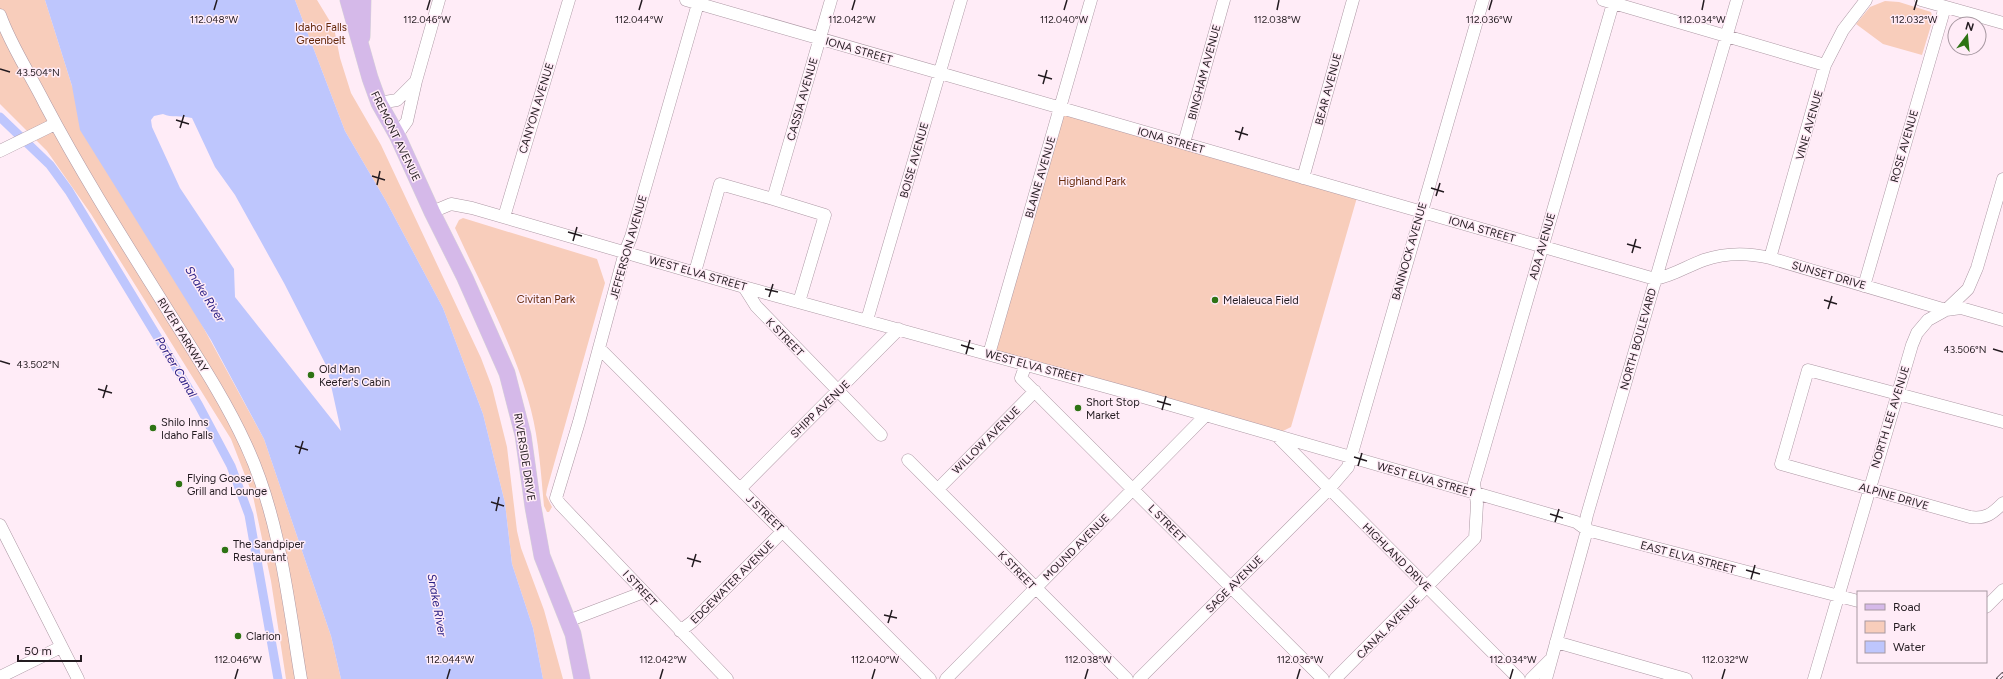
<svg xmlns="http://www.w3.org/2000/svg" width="2003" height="679" font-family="Figtree,sans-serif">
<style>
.green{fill:#f8cdbb}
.water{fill:#bec6fd;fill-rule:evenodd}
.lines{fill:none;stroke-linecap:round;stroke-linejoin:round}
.canal{stroke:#bec6fd;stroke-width:9}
.minor-casing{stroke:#ad98a4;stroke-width:13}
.major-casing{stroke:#d7d6d7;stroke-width:17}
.minor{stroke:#fff;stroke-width:12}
.major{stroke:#d5b9e9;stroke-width:16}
.rail-casing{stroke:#3d3439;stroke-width:4}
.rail{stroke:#ffecf7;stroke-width:2.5;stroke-dasharray:8;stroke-linecap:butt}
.ticks{fill:none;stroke:#231b20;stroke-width:1.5}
.poi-dot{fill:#2e7314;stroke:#ffecf7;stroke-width:1.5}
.labels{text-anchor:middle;stroke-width:3;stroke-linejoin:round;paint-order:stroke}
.park-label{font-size:11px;fill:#65290a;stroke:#ffecf7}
.street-label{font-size:11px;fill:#231b20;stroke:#ffecf7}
.poi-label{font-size:11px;fill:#231b20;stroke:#ffecf7;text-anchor:start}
.water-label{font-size:12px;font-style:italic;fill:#2c2186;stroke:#ffecf7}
.ticks-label{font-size:10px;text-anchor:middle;fill:#231b20;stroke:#ffecf7;stroke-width:3;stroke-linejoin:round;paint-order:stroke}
</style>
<rect width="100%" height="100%" fill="#ffecf7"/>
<path class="green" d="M 0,0 L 45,0 L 72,86 L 264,439 L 331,636 L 341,679 L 286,679 L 271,581 L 253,496 L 231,439 L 91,214 L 47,151 L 0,104 Z
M 295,0 L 317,0 L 334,28 L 340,58 L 351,93 L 381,145 L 481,358 L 492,387 L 507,447 L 517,531 L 521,548 L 544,610 L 563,679 L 543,679 L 533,628 L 512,564 L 505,503 L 483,414 L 443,308 L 386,201 L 345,131 Z
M 1885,1 L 1899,2 L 1931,12 L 1933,19 L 1922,55 L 1883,44 L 1856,24 L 1870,7 Z
M 1060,108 L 1358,194 L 1291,427 L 1275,435 L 989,354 Z
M 463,218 L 597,259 L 605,283 L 547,489 L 546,495 L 552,507 L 549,512 L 547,512 L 544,506 C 541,474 539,441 531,410 C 516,350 481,285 455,228 L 459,220 Z"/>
<path class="water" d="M 45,0 L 295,0 L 345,131 L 386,201 L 443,308 L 483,414 L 505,503 L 512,564 L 533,628 L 543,679 L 341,679 L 331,636 L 264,439 L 211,340 L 80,130 L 72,86 ZM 163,114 C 172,118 180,115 192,118 L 215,167 L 235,195 L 284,283 L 327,367 L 341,431 L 235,297 L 234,269 L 180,188 L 152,127 L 151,120 L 154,116 Z"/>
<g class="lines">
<path class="canal" d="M 0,117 L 50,165 L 69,191 L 198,404 L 231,466 L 249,515 L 278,679"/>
<g class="minor-casing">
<path id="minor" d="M 686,0 L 1655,279 C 1673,276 1687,266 1704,260 C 1725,253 1749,253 1770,258 L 1946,310 L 1961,308 L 2003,320
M 699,0 L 631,237 L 625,252 L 579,422 L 556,498 L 560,504 L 727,679
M 1603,0 L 1825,65
M 1921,0 L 2003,23
M 0,15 C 11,46 30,74 45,104 C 83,176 127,245 170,314 C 197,357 225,399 246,445 C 280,518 288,601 301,679
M 379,103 L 397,100 L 416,81
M 397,135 L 407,121 L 416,81 L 439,0
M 1184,143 L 1224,0
M 0,151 L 55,124
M 1303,178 L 1353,0
M 773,199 L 825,215 L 799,302
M 432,212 L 451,204 L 472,208 L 744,287 L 1136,395 L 1576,522 L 1587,530 L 1858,601
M 504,217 L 569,0
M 1770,258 L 1825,65 L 1843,30 L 1866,0
M 695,272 L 720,184 L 773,199 L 831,0
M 1864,286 L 1945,7
M 744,287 L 756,306 L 881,435
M 867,320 L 961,0
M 599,348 L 930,679
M 989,354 L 1091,0
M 1026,364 L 1021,378 L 1323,679
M 2003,422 L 1808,370 L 1781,464 L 1970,517 C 1986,519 1992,514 2003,503
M 1277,436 L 1519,679
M 908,460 L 1127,679
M 740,489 L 899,329
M 938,489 L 1035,391
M 0,525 L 78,679
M 1986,607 L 2003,590
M 568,621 L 644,592
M 680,631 L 692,622 L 783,531
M 1556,642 L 1686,679
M 0,677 L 61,647
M 946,679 L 1206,415
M 1139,679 L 1329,489 L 1348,467 L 1483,0
M 1335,679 L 1475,538 L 1477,504 L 1474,483 L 1614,0
M 1531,679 L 1550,660
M 1546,679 L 1587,530 L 1585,524 L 1587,515 L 1737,0
M 1814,679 L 1912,345 L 1917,333 L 1928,320 L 1946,310 L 1968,289 L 1977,268 L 2003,179"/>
</g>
<g class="major-casing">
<path id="major" d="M 348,0 L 370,78 L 379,103 L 397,135 L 432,212 L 465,278 L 507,373 L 523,435 L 533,507 L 542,556 L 573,634 L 582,679
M 362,37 L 363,0"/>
</g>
<use href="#minor" class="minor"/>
<use href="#major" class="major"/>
<g class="rail-casing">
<path id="rail" d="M 1998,679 L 2003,674"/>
</g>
<use href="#rail" class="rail"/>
</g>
<path class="ticks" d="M 214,10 L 217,0M 427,10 L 430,0M 639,10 L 642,0M 852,10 L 855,0M 1064,10 L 1067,0M 1277,10 L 1279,0M 1489,10 L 1492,0M 1702,10 L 1704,0M 1914,10 L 1917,0M 0,69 L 10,72M 1038,75 L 1052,79M 1043,84 L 1047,70M 176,120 L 189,124M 180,128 L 184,115M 1235,131 L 1248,135M 1239,140 L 1243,127M 372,176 L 385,180M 377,185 L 380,171M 1431,188 L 1444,192M 1436,196 L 1440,183M 568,232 L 582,236M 573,241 L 577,227M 1627,244 L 1641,248M 1632,253 L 1636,239M 765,289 L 778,292M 769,297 L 773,284M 1824,300 L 1837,304M 1828,309 L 1832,296M 961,345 L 974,349M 1993,349 L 2003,352M 966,354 L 970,340M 0,361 L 10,364M 98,389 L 112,393M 103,398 L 107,385M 1157,401 L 1171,405M 1162,410 L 1166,396M 295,446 L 308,450M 299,454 L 303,441M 1354,457 L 1367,461M 1358,466 L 1362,453M 491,502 L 504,506M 496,511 L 499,497M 1550,514 L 1563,518M 1555,522 L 1559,509M 687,558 L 701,562M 692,567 L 696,554M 1746,570 L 1760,574M 1751,579 L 1755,565M 884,615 L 897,618M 888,623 L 892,610M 235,679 L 238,669M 447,679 L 450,669M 660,679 L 663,669M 872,679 L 875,669M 1085,679 L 1088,669M 1297,679 L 1300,669M 1510,679 L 1513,669M 1722,679 L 1725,669"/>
<g class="poi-dot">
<circle cx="1215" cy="300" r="4"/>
<circle cx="311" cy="375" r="4"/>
<circle cx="1078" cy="408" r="4"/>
<circle cx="153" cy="428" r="4"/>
<circle cx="179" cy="484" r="4"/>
<circle cx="225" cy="550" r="4"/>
<circle cx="238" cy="636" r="4"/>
</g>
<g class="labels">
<g class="park-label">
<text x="321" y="31">Idaho Falls<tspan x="321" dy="13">Greenbelt</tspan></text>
<text x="1092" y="185">Highland Park</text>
<text x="546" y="303">Civitan Park</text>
</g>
<g class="street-label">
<text transform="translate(859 50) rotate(16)" y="4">IONA STREET</text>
<text transform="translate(1204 72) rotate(-75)" y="4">BINGHAM AVENUE</text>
<text transform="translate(1328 89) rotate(-75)" y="4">BEAR AVENUE</text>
<text transform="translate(802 99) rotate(-74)" y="4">CASSIA AVENUE</text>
<text transform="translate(536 108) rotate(-73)" y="4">CANYON AVENUE</text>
<text transform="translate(1809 125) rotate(-74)" y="4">VINE AVENUE</text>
<text transform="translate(396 136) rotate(64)" y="4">FREMONT AVENUE</text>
<text transform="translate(1171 140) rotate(16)" y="4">IONA STREET</text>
<text transform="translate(1904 146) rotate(-74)" y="4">ROSE AVENUE</text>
<text transform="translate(914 160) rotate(-74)" y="4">BOISE AVENUE</text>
<text transform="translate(1040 177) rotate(-74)" y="4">BLAINE AVENUE</text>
<text transform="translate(1482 229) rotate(16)" y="4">IONA STREET</text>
<text transform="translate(1542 246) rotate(-74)" y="4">ADA AVENUE</text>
<text transform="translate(628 247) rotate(-74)" y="4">JEFFERSON AVENUE</text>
<text transform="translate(1409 251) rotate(-74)" y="4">BANNOCK AVENUE</text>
<text transform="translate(698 273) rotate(16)" y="4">WEST ELVA STREET</text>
<text transform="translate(1829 275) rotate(16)" y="4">SUNSET DRIVE</text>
<text transform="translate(183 335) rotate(58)" y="4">RIVER PARKWAY</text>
<text transform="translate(785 337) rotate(46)" y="4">K STREET</text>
<text transform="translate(1638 339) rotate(-74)" y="4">NORTH BOULEVARD</text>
<text transform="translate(1034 366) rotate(15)" y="4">WEST ELVA STREET</text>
<text transform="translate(820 409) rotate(-44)" y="4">SHIPP AVENUE</text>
<text transform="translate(1890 417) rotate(-73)" y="4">NORTH LEE AVENUE</text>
<text transform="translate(986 440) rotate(-45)" y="4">WILLOW AVENUE</text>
<text transform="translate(525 457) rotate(81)" y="4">RIVERSIDE DRIVE</text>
<text transform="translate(1426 479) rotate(16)" y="4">WEST ELVA STREET</text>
<text transform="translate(1894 496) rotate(16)" y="4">ALPINE DRIVE</text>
<text transform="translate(765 513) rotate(44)" y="4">J STREET</text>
<text transform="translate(1167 523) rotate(45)" y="4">L STREET</text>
<text transform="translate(1076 547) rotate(-45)" y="4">MOUND AVENUE</text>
<text transform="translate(1397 557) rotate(45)" y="4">HIGHLAND DRIVE</text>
<text transform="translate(1688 557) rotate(15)" y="4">EAST ELVA STREET</text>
<text transform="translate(1017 570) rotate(46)" y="4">K STREET</text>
<text transform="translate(732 582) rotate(-45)" y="4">EDGEWATER AVENUE</text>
<text transform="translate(1234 584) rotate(-45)" y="4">SAGE AVENUE</text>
<text transform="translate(640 588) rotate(47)" y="4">I STREET</text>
<text transform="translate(1388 627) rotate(-45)" y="4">CANAL AVENUE</text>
</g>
<g class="poi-label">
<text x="1223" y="304">Melaleuca Field</text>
<text x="319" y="373">Old Man<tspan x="319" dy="13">Keefer's Cabin</tspan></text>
<text x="1086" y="406">Short Stop<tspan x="1086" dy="13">Market</tspan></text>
<text x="161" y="426">Shilo Inns<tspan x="161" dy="13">Idaho Falls</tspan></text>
<text x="187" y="482">Flying Goose<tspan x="187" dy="13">Grill and Lounge</tspan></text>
<text x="233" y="548">The Sandpiper<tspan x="233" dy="13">Restaurant</tspan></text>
<text x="246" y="640">Clarion</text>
</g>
<g class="water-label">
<text transform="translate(205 294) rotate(58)" y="4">Snake River</text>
<text transform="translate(176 367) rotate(59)" y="4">Porter Canal</text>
<text transform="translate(437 605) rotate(80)" y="4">Snake River</text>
</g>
</g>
<g class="ticks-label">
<text x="214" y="23">112.048°W</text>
<text x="427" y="23">112.046°W</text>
<text x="639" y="23">112.044°W</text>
<text x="852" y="23">112.042°W</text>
<text x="1064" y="23">112.040°W</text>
<text x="1277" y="23">112.038°W</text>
<text x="1489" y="23">112.036°W</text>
<text x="1702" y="23">112.034°W</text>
<text x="1914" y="23">112.032°W</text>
<text x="38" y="76">43.504°N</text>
<text x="1965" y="353">43.506°N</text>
<text x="38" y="368">43.502°N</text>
<text x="238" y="663">112.046°W</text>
<text x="450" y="663">112.044°W</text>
<text x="663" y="663">112.042°W</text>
<text x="875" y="663">112.040°W</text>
<text x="1088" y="663">112.038°W</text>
<text x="1300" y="663">112.036°W</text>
<text x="1513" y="663">112.034°W</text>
<text x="1725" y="663">112.032°W</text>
</g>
<rect x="1857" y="591" width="130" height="72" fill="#ffecf7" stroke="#a798a1"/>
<rect x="1865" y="604" width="20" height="6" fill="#d5b9e9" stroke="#a798a1"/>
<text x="1893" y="611" font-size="12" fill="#231b20">Road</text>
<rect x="1865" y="621" width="20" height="12" fill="#f8cdbb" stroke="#a798a1"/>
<text x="1893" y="631" font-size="12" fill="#231b20">Park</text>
<rect x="1865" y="641" width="20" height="12" fill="#bec6fd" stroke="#a798a1"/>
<text x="1893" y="651" font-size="12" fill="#231b20">Water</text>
<g transform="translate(1967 36) rotate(16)"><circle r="19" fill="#ffecf7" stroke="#a798a1"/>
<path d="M0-3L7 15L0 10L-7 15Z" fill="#2e7314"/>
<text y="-6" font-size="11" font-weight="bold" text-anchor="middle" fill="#231b20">N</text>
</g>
<path d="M18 655v6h63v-6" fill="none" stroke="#231b20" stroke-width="2"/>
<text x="24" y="655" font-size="12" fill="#231b20" stroke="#ffecf7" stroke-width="3" paint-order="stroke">50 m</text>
</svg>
